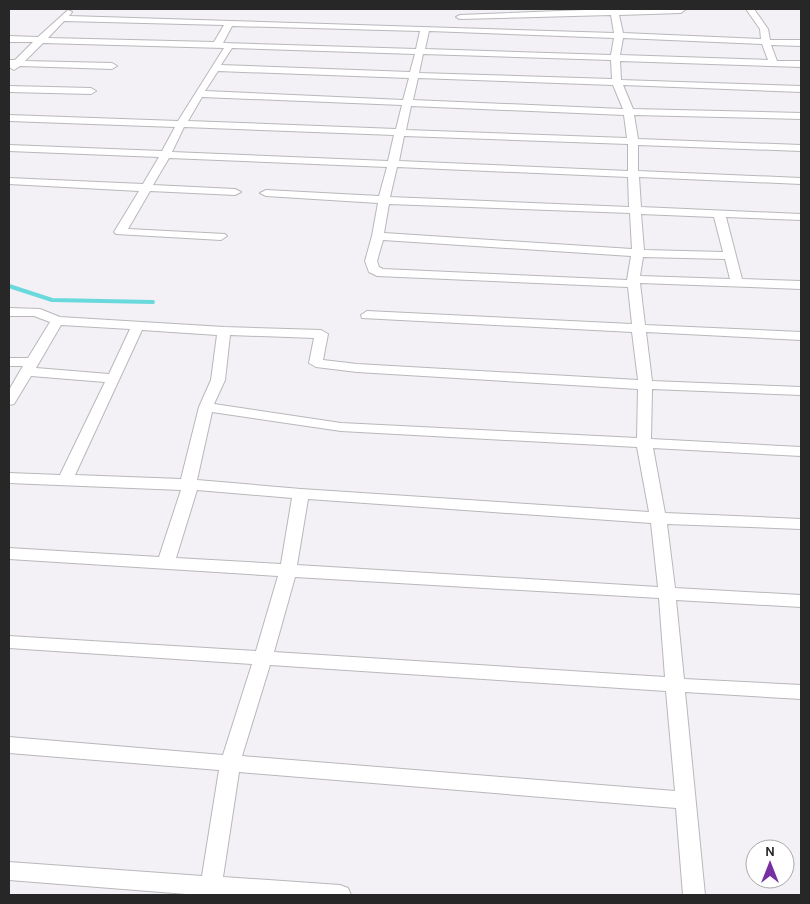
<svg xmlns="http://www.w3.org/2000/svg" width="810" height="904" font-family="Karla,sans-serif">
<style>
.lines{fill:none;stroke-linecap:round;stroke-linejoin:round}
.stream{stroke:#6ad9dc;stroke-width:4}
.street-casing{stroke:#b9b7ba;stroke-width:2}
.street{fill:#fff;fill-rule:evenodd}
</style>
<rect width="100%" height="100%" fill="#f3f1f5"/>
<g class="lines">
<path class="stream" d="M 9,286 L 52,300 L 153,302"/>
<g class="street-casing">
<path id="street" d="M 610,9 L 686,9 L 681,13 L 619,15 L 623,33 L 761,39 L 760,29 L 746,9 L 754,9 L 768,29 L 770,40 L 801,40 L 801,46 L 771,45 L 777,61 L 801,61 L 801,67 L 620,61 L 621,80 L 801,86 L 801,92 L 623,85 L 633,109 L 801,113 L 801,119 L 634,115 L 638,139 L 801,145 L 801,151 L 638,145 L 638,171 L 801,178 L 801,184 L 639,177 L 641,207 L 801,214 L 801,220 L 726,217 L 742,279 L 801,281 L 801,289 L 640,283 L 645,325 L 801,332 L 801,340 L 646,332 L 652,381 L 801,387 L 801,395 L 652,389 L 651,439 L 801,447 L 801,456 L 653,448 L 665,513 L 801,519 L 801,529 L 667,524 L 675,588 L 801,595 L 801,607 L 676,600 L 684,679 L 801,685 L 801,699 L 685,692 L 705,895 L 683,895 L 676,808 L 239,772 L 223,877 L 340,885 L 348,888 L 351,895 L 199,895 L 9,880 L 9,862 L 202,876 L 219,770 L 9,753 L 9,737 L 223,755 L 252,664 L 9,648 L 9,636 L 256,651 L 278,576 L 9,559 L 9,548 L 159,557 L 181,490 L 9,483 L 9,473 L 60,475 L 105,382 L 31,376 L 14,404 L 9,405 L 9,390 L 23,366 L 9,366 L 9,358 L 28,358 L 50,322 L 34,316 L 9,316 L 9,308 L 40,309 L 60,317 L 224,327 L 321,330 L 328,334 L 323,360 L 357,364 L 638,380 L 632,332 L 362,318 L 361,315 L 367,311 L 632,324 L 628,287 L 377,276 L 369,272 L 365,261 L 372,236 L 378,203 L 266,196 L 260,193 L 266,190 L 379,196 L 387,167 L 169,158 L 153,185 L 235,189 L 241,192 L 235,195 L 150,191 L 128,229 L 225,234 L 227,236 L 221,240 L 116,234 L 114,232 L 139,191 L 9,184 L 9,178 L 143,184 L 159,157 L 9,151 L 9,145 L 162,151 L 175,127 L 9,121 L 9,115 L 178,121 L 224,48 L 43,43 L 25,61 L 112,63 L 117,66 L 112,69 L 20,66 L 14,70 L 9,67 L 9,60 L 15,60 L 33,42 L 9,42 L 9,36 L 38,37 L 68,10 L 72,12 L 69,16 L 614,33 L 611,15 L 460,19 L 456,17 L 460,15 ZM 64,21 L 224,25 L 214,42 L 48,38 ZM 232,26 L 420,31 L 416,49 L 223,43 ZM 429,31 L 614,38 L 611,55 L 425,49 ZM 623,38 L 762,44 L 768,60 L 620,55 ZM 232,48 L 415,54 L 410,72 L 221,65 ZM 423,54 L 611,60 L 612,79 L 419,73 ZM 218,71 L 409,78 L 403,100 L 205,91 ZM 418,78 L 613,85 L 623,109 L 413,100 ZM 202,97 L 402,105 L 396,129 L 188,121 ZM 411,106 L 624,115 L 627,138 L 406,130 ZM 184,127 L 394,135 L 388,161 L 172,152 ZM 404,136 L 628,144 L 628,171 L 399,161 ZM 397,167 L 628,177 L 629,207 L 390,197 ZM 389,204 L 630,213 L 632,249 L 384,233 ZM 641,214 L 714,217 L 723,252 L 644,250 ZM 383,240 L 631,256 L 627,280 L 383,269 L 379,267 L 377,261 ZM 643,257 L 725,259 L 730,279 L 640,276 ZM 61,325 L 130,329 L 109,374 L 36,368 ZM 142,330 L 217,335 L 211,380 L 199,407 L 181,479 L 75,475 ZM 230,335 L 314,338 L 309,363 L 316,367 L 357,372 L 638,389 L 637,438 L 341,423 L 214,404 L 225,380 ZM 212,412 L 341,431 L 637,447 L 649,512 L 301,489 L 197,480 ZM 197,490 L 292,498 L 281,564 L 176,558 ZM 308,499 L 651,523 L 658,587 L 297,565 ZM 295,577 L 659,598 L 665,677 L 274,652 ZM 270,665 L 666,691 L 675,791 L 242,756 Z
M 9,86 L 91,88 L 96,91 L 91,94 L 9,92 Z"/>
</g>
<use href="#street" class="street"/>
</g>
<rect width="810" height="904" fill="none" stroke="#272728" stroke-width="20"/>
<g transform="translate(770 864)"><circle r="24" fill="#ffffff" stroke="#a9a9a9"/>
<path d="M0-4L9 19L0 12L-9 19Z" fill="#782fa2"/>
<text y="-8" font-size="14" font-weight="bold" text-anchor="middle" fill="#272728">N</text>
</g>
</svg>
